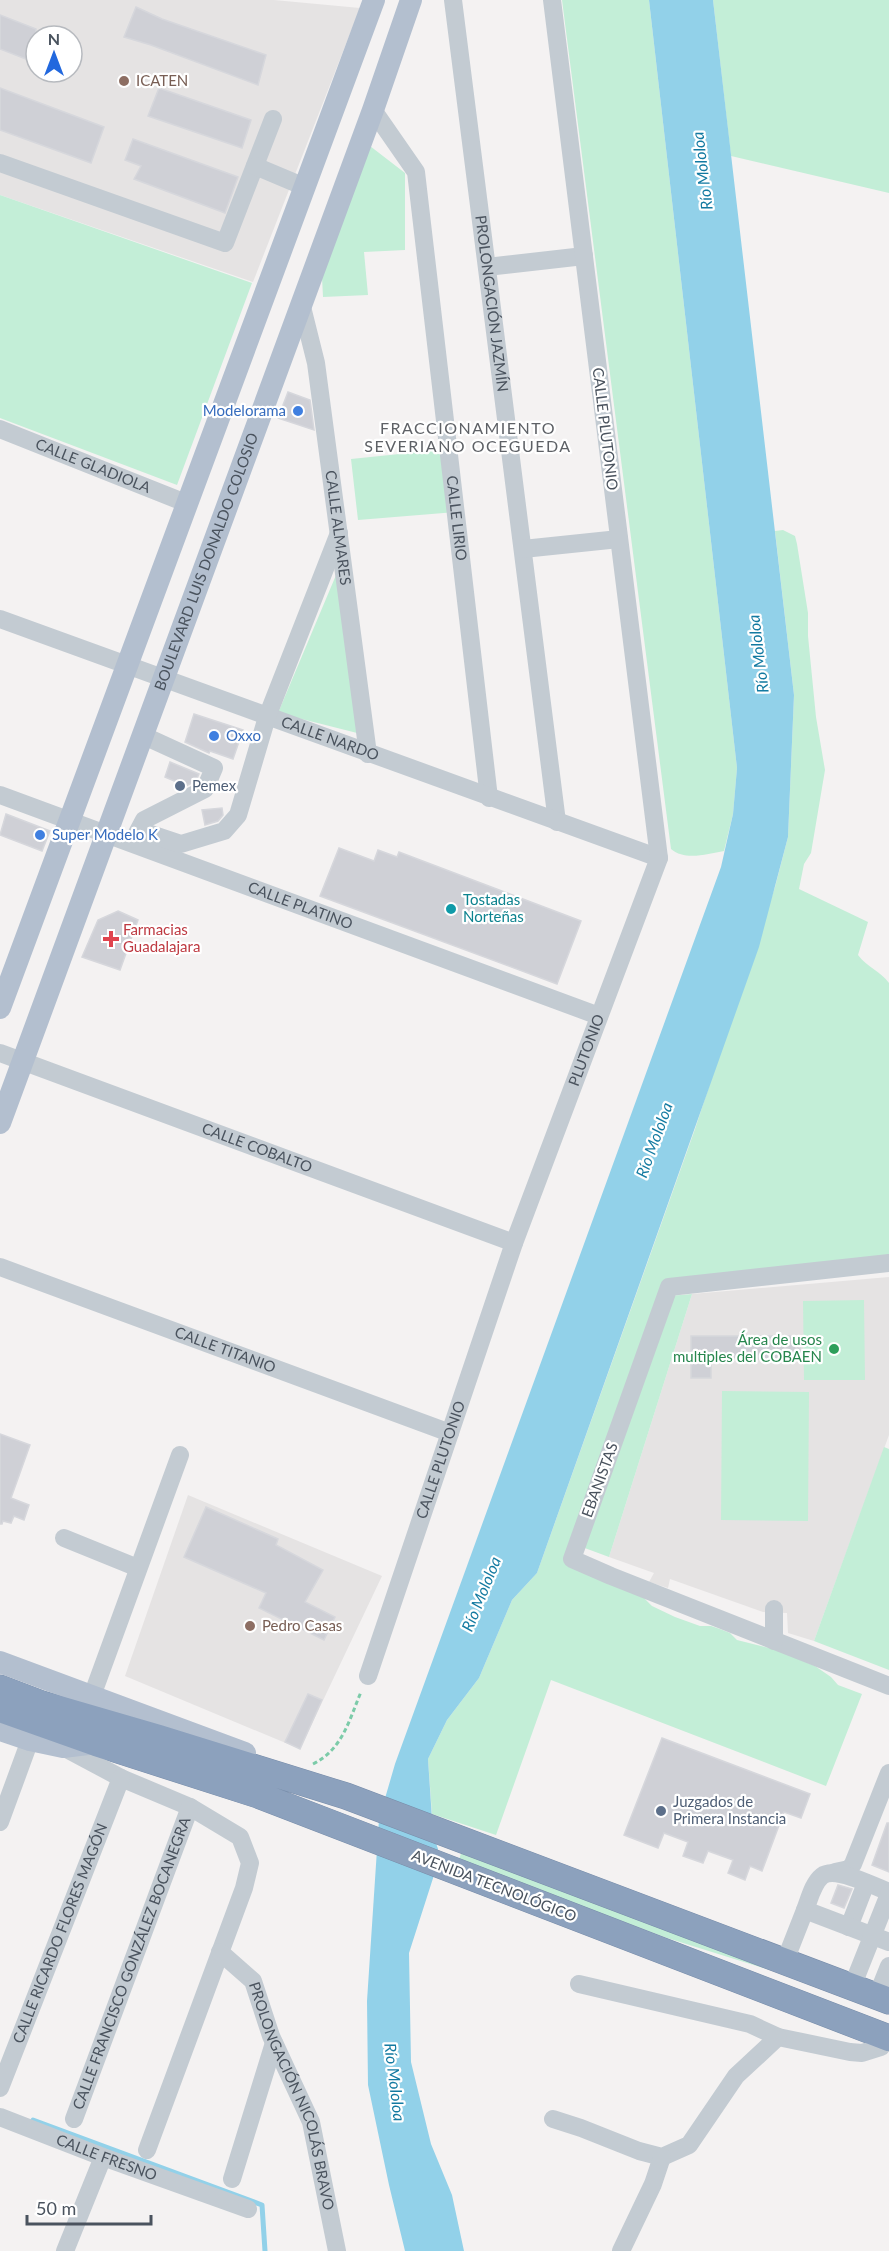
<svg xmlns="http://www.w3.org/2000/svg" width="889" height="2251" font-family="Lato,sans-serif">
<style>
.education{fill:#e5e3e3;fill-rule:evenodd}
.green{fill:#c3eed7}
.water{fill:#92d1e9}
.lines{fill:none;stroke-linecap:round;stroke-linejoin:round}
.stream{stroke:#92d1e9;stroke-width:5}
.building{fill:#cfd0d6;stroke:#d6d7dc;stroke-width:1.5}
.highway-casing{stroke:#778ca9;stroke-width:27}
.path{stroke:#7ccba9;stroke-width:3;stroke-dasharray:4.5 3;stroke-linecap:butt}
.minor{stroke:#c3cbd2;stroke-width:18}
.major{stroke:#b3bfcf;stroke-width:22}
.highway{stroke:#8ca1bd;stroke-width:26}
.education-dot{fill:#8d6e63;stroke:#fff;stroke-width:2}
.shop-dot{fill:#3f7fe0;stroke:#fff;stroke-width:2}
.service-dot{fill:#5c6f8a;stroke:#fff;stroke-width:2}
.culture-dot{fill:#0f9aa8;stroke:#fff;stroke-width:2}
.health-dot{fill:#e0444e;stroke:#fff;stroke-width:2}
.leisure-dot{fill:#2e9e5b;stroke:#fff;stroke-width:2}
.labels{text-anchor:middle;stroke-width:4.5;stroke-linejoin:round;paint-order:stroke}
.education-label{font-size:15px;fill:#785e54;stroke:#fff;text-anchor:start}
.street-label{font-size:15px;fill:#4a535e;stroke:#fff}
.shop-label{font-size:15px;fill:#366cbe;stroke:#fff;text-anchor:start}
.service-label{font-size:15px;fill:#4e5e75;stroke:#fff;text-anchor:start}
.culture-label{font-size:15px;fill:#0d838f;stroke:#fff;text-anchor:start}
.health-label{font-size:15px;fill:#be3a42;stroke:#fff;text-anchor:start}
.leisure-label{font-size:15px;fill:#27864d;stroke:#fff;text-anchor:end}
.water-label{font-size:16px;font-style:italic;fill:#137aa1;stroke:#fff}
.neighbourhood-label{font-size:16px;letter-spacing:1.5px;fill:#5e6166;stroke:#fff}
</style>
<rect width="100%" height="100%" fill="#f4f2f2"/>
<path class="education" d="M 0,0 L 274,0 L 360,8 L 253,282 L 0,195 ZM 36,36 L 72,36 L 72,72 L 36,72 Z
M 889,1277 L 889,1435 L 814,1641 L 788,1633 L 787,1613 L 763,1612 L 670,1579 L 668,1588 L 649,1582 L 654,1573 L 609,1557 L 692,1294 Z
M 188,1495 L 382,1576 L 300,1749 L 125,1676 Z"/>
<path class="green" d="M 562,0 L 649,0 L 737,768 L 733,814 L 724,851 C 707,854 685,861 671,849 Z
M 713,0 L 889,0 L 889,193 L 731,156 Z
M 370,146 L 405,173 L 405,250 L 364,252 L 368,295 L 323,297 L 322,277 Z
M 0,195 L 252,283 L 177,485 L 0,418 Z
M 448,449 L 456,512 L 358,520 L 351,459 Z
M 783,530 L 795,536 L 797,544 L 808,613 L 808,636 L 816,717 L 825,770 L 811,853 L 804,864 L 799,889 L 868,922 L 858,955 C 867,967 880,971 889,983 L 889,1257 L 676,1281 L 572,1559 L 643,1597 L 652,1606 L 675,1617 L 700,1626 L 711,1626 L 720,1629 L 730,1633 L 737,1640 L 777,1650 L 815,1666 L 831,1677 L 838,1685 L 862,1694 L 826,1786 L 551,1680 L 496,1835 L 432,1814 L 428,1759 L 447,1720 L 479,1678 L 512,1600 L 537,1573 L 695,1129 L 775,887 L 788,837 L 794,695 L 775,531 Z
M 339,568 L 361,734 L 278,713 Z
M 692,1294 L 609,1557 L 582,1547 L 669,1296 Z
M 864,1300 L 865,1380 L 804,1380 L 803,1301 Z
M 722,1391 L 809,1392 L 808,1521 L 721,1520 Z
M 884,1447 L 889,1449 L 889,1670 L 814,1641 Z
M 462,1850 L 831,1989 L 667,1938 L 459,1860 Z"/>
<path class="water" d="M 649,0 L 713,0 L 794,695 L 788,837 L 759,947 L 537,1573 L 512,1600 L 479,1678 L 447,1720 L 428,1759 L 433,1834 L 438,1849 L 435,1872 L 409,1953 L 411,2062 L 431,2144 L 452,2195 L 464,2251 L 405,2251 L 389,2185 L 368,2085 L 367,2001 L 379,1819 L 395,1764 L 721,867 L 733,814 L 737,768 Z"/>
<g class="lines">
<path class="stream" d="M 33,2120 L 262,2205 L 265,2251"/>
</g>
<path class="building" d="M 136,7 L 162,19 L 266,55 L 258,85 L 151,45 L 124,37 Z
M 0,15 L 36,29 L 36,63 L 0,49 Z
M 0,88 L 104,127 L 91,163 L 0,130 Z
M 159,88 L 251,120 L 242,148 L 148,116 Z
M 133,139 L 238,177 L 225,213 L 134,179 L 141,166 L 125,160 Z
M 288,392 L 310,400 L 314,430 L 278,418 Z
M 194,714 L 243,730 L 233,759 L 210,751 L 209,753 L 185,742 Z
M 170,762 L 199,774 L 196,781 L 186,786 L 165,777 Z
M 222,808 L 223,815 L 218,821 L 205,825 L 202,810 Z
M 6,814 L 50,831 L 42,851 L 0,835 Z
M 339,848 L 374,861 L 378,850 L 397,857 L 399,852 L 581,921 L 557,984 L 320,896 Z
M 118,911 L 138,920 L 120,970 L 82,957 L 98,920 Z
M 691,1336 L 800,1336 L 800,1359 L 711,1359 L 711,1378 L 691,1378 Z
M 0,1434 L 30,1445 L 11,1498 L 29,1505 L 24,1520 L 14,1516 L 11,1523 L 3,1521 L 2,1524 L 0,1524 Z
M 206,1507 L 278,1539 L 276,1545 L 323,1570 L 305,1602 L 335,1617 L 324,1640 L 259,1608 L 266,1593 L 184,1557 Z
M 308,1694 L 322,1700 L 300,1749 L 285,1742 Z
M 662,1738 L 810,1794 L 801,1818 L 784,1812 L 762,1871 L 750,1866 L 745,1880 L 728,1873 L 733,1860 L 708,1851 L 703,1863 L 683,1856 L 688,1842 L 664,1833 L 658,1848 L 624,1835 Z
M 887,1823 L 889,1823 L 889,1872 L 872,1865 Z
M 838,1885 L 852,1889 L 844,1908 L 831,1903 Z"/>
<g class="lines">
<g class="highway-casing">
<path id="highway" d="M 0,1688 L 42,1704 L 159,1738 L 346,1796 L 889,2001
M 0,1709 L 96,1743 L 258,1795 L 889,2038"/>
</g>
<path class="path" d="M 313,1764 C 343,1749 349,1720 361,1692"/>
<g class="minor">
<path id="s1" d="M 453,0 L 557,822"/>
<path id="s2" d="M 373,110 L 416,172 L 489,798"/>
<path d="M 0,163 L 225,243 L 273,119"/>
<path d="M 255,166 L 305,187"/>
<path d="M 487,267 L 584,256"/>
<path id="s3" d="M 301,303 L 316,363 L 368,754"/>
<path id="s4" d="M 0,429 L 186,503"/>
<path d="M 523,549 L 619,539"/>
<path id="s5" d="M 0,619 L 659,858"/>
<path id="s6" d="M 0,795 L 599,1016"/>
<path d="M 139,830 L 181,844 L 224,831 L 238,815 L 267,717 L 339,533"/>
<path d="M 134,839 L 144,820 L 205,789 L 214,768 L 142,735"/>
<path id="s7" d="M 0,1053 L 514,1243"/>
<path d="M 889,1263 L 669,1287 L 572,1559 L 611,1576 L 889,1686"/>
<path id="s8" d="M 0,1267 L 450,1433"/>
<path d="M 64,1538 L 138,1568"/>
<path d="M 774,1641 L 774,1609"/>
<path id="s9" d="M 368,1676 L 514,1243 L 659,858 L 552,0"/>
<path d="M 92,1696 L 180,1455"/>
<path d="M 63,1747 L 121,1778 L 190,1807 L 240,1837 L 250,1863 L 244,1888 L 147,2150"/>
<path d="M 0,1822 L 30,1740"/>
<path d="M 835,1872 L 849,1869 L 853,1864 L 889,1773"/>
<path d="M 805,1910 C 809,1900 813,1883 822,1876 C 835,1866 874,1886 889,1892"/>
<path d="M 849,1927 L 866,1883"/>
<path id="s10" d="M 220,1952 L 253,1981 L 271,2036 L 311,2122 L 337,2251"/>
<path d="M 785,1961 L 805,1910 L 889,1942"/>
<path d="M 579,1984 L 750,2024 L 778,2037 L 850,2052 L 862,2053 L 881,2047 L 887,2037"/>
<path d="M 852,1987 L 889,1894"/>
<path d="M 877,1996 L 889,1966"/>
<path id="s11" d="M 0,2088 L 121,1778"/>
<path id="s12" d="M 0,2117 L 103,2157 L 248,2209"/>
<path id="s13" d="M 74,2119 L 190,1807"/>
<path d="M 553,2119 L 581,2128 L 639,2151 L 662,2157 L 689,2145 L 736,2076 L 778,2037"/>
<path d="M 232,2179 L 274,2043"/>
<path d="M 65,2251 L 103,2157"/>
<path d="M 621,2251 L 653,2184 L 662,2157"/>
</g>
<g class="major">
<path d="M 0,1008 L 374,0"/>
<path id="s14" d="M 0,1123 L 373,110 L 411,0"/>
<path d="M 0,1662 L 245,1753"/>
<path d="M 0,1730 L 30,1740 L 63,1747 L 96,1743"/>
</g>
<use href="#highway" class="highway"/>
</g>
<g class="education-dot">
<circle cx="124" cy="81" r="6"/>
<circle cx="250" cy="1626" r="6"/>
</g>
<g class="shop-dot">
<circle cx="298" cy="411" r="6"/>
<circle cx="214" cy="736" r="6"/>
<circle cx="40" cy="835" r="6"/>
</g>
<g class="service-dot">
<circle cx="180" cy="786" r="6"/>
<circle cx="661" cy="1811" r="6"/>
</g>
<circle class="culture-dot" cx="451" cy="909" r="6"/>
<path class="health-dot" d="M108 930h6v6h6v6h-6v6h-6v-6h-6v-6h6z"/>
<circle class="leisure-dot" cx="834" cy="1349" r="6"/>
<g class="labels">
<g class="education-label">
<text x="136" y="86">ICATEN</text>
<text x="262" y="1631">Pedro Casas</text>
</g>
<g class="street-label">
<text dy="5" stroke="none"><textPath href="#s1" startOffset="306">PROLONGACIÓN JAZMÍN</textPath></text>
<text transform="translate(605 429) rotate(83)" y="5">CALLE PLUTONIO</text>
<text dy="5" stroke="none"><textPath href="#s4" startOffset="100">CALLE GLADIOLA</textPath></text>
<text dy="5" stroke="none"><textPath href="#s2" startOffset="424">CALLE LIRIO</textPath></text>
<text dy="5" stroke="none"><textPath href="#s3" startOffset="228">CALLE ALMARES</textPath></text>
<text dy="5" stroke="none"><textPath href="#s14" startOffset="598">BOULEVARD LUIS DONALDO COLOSIO</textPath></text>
<text dy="5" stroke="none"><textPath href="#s5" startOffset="351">CALLE NARDO</textPath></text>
<text dy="5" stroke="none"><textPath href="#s6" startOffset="320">CALLE PLATINO</textPath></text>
<text dy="5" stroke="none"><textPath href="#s9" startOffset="663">PLUTONIO</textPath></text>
<text dy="5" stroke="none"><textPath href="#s7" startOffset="274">CALLE COBALTO</textPath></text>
<text dy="5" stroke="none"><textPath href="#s8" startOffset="240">CALLE TITANIO</textPath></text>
<text dy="5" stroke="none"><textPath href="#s9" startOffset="228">CALLE PLUTONIO</textPath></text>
<text transform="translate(600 1480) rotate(-70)" y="5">EBANISTAS</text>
<text transform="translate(494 1886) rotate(21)" y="5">AVENIDA TECNOLÓGICO</text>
<text dy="5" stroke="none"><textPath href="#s11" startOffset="166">CALLE RICARDO FLORES MAGÓN</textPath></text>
<text dy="5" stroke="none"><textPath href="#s13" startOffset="166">CALLE FRANCISCO GONZÁLEZ BOCANEGRA</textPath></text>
<text dy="5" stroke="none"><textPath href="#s10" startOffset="166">PROLONGACIÓN NICOLÁS BRAVO</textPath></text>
<text dy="5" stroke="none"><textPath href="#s12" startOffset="114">CALLE FRESNO</textPath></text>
</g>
<g class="shop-label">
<text x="286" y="416" text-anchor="end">Modelorama</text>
<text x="226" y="741">Oxxo</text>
<text x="52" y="840">Super Modelo K</text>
</g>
<g class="service-label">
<text x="192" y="791">Pemex</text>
<text x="673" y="1807">Juzgados de<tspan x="673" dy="17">Primera Instancia</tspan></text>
</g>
<g class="culture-label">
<text x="463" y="905">Tostadas<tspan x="463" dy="17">Norteñas</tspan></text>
</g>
<g class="health-label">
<text x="123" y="935">Farmacias<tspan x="123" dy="17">Guadalajara</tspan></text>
</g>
<g class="leisure-label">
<text x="822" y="1345">Área de usos<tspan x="822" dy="17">multiples del COBAEN</tspan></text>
</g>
<g class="water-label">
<text transform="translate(702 171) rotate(-97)" y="6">Río Mololoa</text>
<text transform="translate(758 654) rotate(-97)" y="6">Río Mololoa</text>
<text transform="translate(654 1140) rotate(-70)" y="6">Río Mololoa</text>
<text transform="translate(481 1594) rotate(-68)" y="6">Río Mololoa</text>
<text transform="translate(395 2082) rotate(83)" y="6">Río Mololoa</text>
</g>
<g class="neighbourhood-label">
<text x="468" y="434">FRACCIONAMIENTO<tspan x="468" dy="18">SEVERIANO OCEGUEDA</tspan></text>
</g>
</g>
<g transform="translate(54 54)"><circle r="28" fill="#ffffff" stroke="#b7babf" stroke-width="1.5"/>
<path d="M0-4.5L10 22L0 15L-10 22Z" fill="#2268de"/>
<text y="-9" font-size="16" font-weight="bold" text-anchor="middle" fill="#4a535e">N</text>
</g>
<path d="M27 2215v9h124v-9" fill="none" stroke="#4a535e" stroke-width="3"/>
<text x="36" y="2215" font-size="18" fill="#4a535e" stroke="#ffffff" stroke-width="4.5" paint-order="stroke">50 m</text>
</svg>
